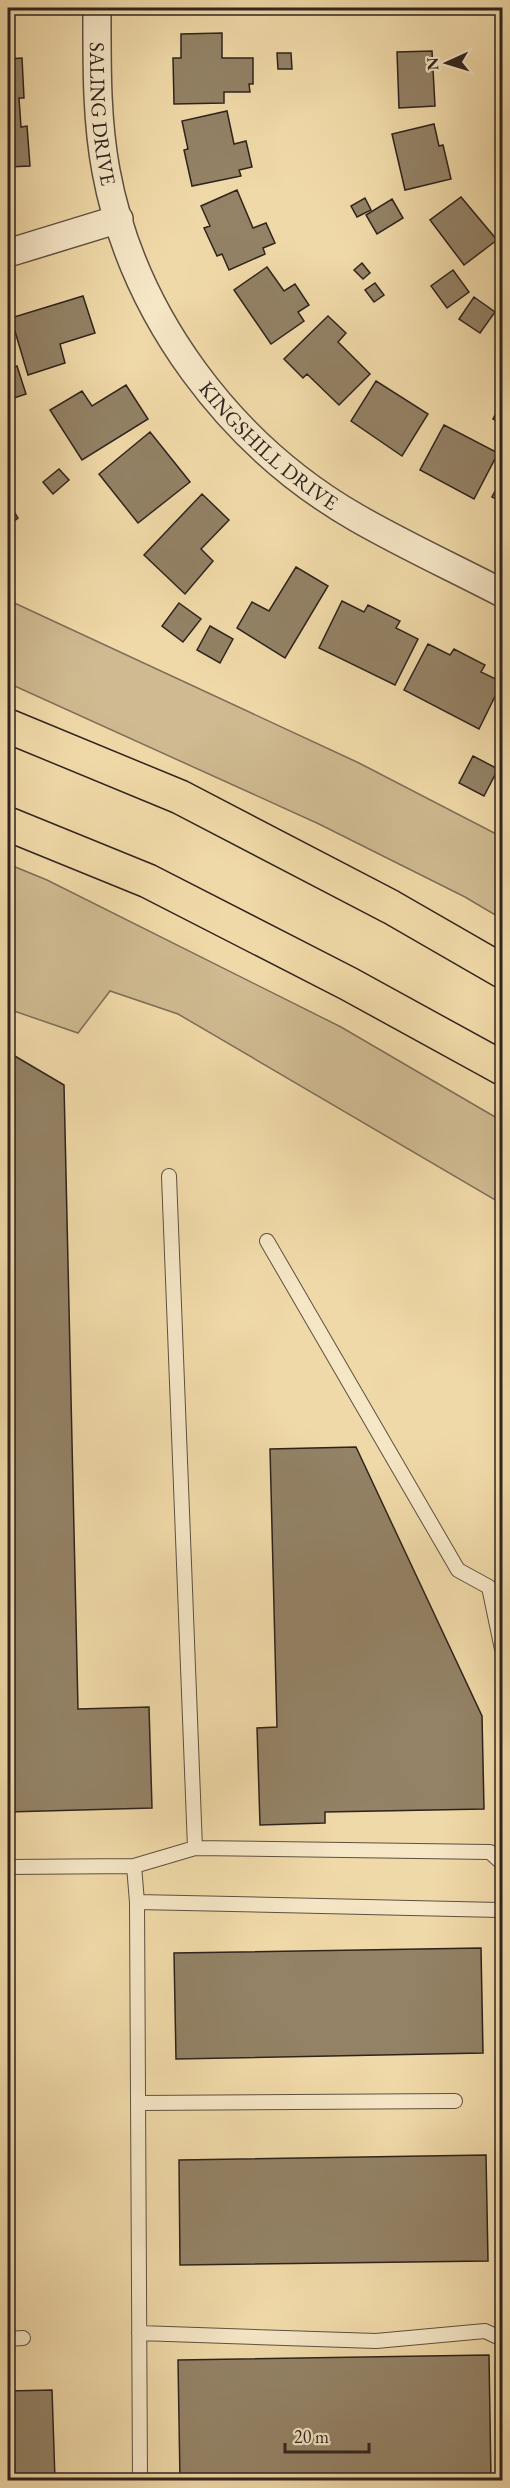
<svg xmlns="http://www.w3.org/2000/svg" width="510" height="2488" font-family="'EB Garamond',serif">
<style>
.green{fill:#cfba91;stroke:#7f6e58;stroke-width:1.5}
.building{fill:#938266;stroke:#2f231e;stroke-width:1.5}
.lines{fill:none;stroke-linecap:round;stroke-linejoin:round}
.lane-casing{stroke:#5f5040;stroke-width:16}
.street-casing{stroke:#5f5040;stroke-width:30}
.highway-casing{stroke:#2f231e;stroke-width:36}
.lane{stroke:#f5e6c6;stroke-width:14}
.street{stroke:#f5e6c6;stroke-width:27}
.highway{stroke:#f0d9a8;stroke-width:33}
.labels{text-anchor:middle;stroke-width:5;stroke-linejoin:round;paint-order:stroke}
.street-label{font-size:21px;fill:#2f231e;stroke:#f5e6c6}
</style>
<rect width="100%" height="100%" fill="#f0d9a8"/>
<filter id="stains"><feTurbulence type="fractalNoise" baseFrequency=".00333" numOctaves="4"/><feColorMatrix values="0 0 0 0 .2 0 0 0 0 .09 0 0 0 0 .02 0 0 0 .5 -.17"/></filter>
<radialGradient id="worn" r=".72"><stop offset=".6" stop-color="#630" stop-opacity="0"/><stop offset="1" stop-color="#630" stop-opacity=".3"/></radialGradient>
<path class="green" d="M 8,600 L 359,763 L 502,837 L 502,919 L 465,897 L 319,824 L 8,683 Z
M 8,864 L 47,880 L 341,1027 L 502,1121 L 502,1204 L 178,1014 L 110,991 L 78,1033 L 8,1009 Z"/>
<path class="building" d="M 222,33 L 222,58 L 253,58 L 253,84 L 249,84 L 250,92 L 224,92 L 224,103 L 174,104 L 173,58 L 181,58 L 181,34 Z
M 432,51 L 435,106 L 399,108 L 397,52 Z
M 277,53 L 291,53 L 292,69 L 278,69 Z
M 22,58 L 24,98 L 19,98 L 21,127 L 27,126 L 30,166 L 8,167 L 8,59 Z
M 227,111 L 234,144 L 246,141 L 252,167 L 239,170 L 241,176 L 192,186 L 184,150 L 188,149 L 182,121 Z
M 434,124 L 439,146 L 443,145 L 451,179 L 405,190 L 392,134 Z
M 237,190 L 253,228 L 266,223 L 275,243 L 263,248 L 265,254 L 229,270 L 222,254 L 217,256 L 204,228 L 210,226 L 201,206 Z
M 461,197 L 497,240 L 464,265 L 430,220 Z
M 365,198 L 371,210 L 357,217 L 351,206 Z
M 392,199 L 403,218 L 377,234 L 366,215 Z
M 362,263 L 370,273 L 363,279 L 354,270 Z
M 267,267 L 284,291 L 295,284 L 309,305 L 298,312 L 304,321 L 271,344 L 234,290 Z
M 453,270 L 469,292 L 447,308 L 431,286 Z
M 375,283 L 384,295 L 374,302 L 365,290 Z
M 83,296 L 95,333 L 60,344 L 65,363 L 28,375 L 11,318 Z
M 474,297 L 495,312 L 480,333 L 459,319 Z
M 328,316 L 346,333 L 338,342 L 370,374 L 339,405 L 307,374 L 303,378 L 284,359 Z
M 17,366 L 26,394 L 8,400 L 8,369 Z
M 376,381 L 428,414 L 402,456 L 351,421 Z
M 126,385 L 148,419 L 82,460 L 50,410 L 82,391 L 92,406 Z
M 502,401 L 502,424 L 493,419 Z
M 444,425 L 498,453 L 474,499 L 420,470 Z
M 150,432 L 190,482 L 138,523 L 99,474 Z
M 59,469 L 69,480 L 53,494 L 43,482 Z
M 502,478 L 502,502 L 492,497 Z
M 202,494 L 229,520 L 201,549 L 213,561 L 185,594 L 144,555 Z
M 10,505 L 18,518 L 9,525 L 8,507 Z
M 296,567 L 328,586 L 285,658 L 237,628 L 252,602 L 269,611 Z
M 342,601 L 364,612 L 368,605 L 400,621 L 396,628 L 418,639 L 395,685 L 319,648 Z
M 179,603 L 201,619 L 183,642 L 162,626 Z
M 210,626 L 233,639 L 220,663 L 197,650 Z
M 428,644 L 450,655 L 454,649 L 485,665 L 481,672 L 502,682 L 479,729 L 404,690 Z
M 473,756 L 498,769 L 484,796 L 459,783 Z
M 8,1052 L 64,1085 L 78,1709 L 149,1707 L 152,1808 L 8,1812 Z
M 356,1447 L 482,1716 L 484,1809 L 325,1812 L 325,1823 L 260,1825 L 257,1728 L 277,1727 L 270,1449 Z
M 481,1948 L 483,2053 L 176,2059 L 174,1953 Z
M 486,2155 L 488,2261 L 180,2265 L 179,2160 Z
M 489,2355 L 491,2480 L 180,2480 L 178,2360 Z
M 52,2390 L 55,2480 L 8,2480 L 8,2391 Z"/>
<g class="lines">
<g class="lane-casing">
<path id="lane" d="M 169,1176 L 195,1848
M 267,1241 L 458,1570 L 489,1587 L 502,1649
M 134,1866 L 195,1848 L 490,1852 L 502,1863
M 8,1867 L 134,1866 L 137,1902
M 138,2103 L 455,2101
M 139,2333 L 376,2341 L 485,2331 L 502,2339
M 8,2339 L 23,2338
M 140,2480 L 137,1902 L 500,1910 L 502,1907"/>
</g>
<g class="street-casing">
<g id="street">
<path id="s1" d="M 97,8 C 97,62 96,117 106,171 C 133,316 230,445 357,518 C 404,545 454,568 502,593"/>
<path d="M 8,253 L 119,219"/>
</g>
</g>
<g class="highway-casing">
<path id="highway" d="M 8,726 L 180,797 L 391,907 L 502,971
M 8,824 L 148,881 L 349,984 L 502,1068"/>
</g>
<use href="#lane" class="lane"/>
<use href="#street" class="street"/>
<use href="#highway" class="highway"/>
</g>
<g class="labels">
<g class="street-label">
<text dy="7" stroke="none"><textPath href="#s1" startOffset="106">SALING DRIVE</textPath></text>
<text dy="7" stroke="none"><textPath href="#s1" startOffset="490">KINGSHILL DRIVE</textPath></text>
</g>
</g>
<rect width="510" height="2488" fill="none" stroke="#f0d9a8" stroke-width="30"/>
<rect x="9" y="9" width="492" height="2470" fill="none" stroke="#2f231e" stroke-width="3"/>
<rect x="15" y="15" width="480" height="2458" fill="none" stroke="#2f231e" stroke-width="1.5"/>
<g transform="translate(447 63) rotate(266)" stroke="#f5e6c6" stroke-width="4.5" paint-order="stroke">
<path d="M0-4.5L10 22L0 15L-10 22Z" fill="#2f231e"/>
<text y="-9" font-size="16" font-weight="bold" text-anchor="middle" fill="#2f231e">N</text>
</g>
<path d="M285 2443v9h84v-9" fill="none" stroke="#2f231e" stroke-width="3"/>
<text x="294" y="2443" font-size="18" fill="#2f231e" stroke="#f5e6c6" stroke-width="4.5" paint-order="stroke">20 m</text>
<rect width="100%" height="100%" filter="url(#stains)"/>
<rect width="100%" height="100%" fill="url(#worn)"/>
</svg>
